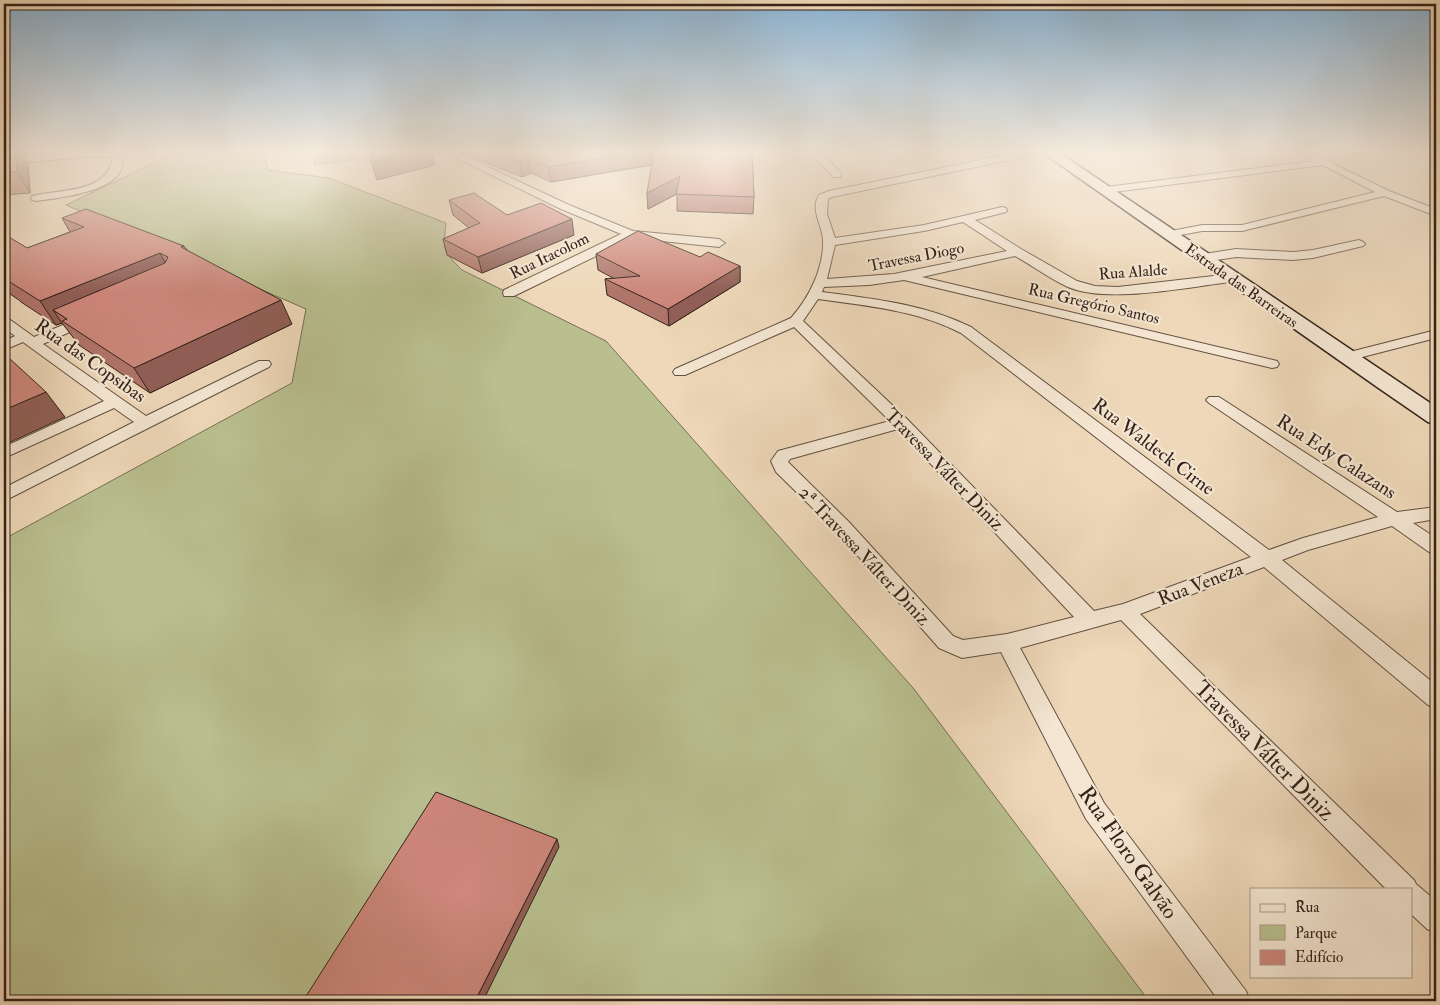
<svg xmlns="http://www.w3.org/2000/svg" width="1440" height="1005" font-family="'IM FELL Double Pica',serif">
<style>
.green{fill:#b9bf8f;stroke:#767054}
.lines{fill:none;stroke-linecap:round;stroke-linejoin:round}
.minor-casing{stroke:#625041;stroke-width:2}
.secondary-casing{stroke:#342219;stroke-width:3}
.minor{fill:#f4e6d2;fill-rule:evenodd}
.secondary{fill:#f4e6d2;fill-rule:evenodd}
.wall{fill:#b0746a;stroke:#342219}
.shaded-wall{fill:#905e56;stroke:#342219}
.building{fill:#cd877b;stroke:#342219}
.labels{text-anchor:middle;stroke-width:4.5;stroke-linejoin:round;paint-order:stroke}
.far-street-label{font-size:16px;fill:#342219;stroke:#f4e6d2}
.street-label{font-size:19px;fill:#342219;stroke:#f4e6d2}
.near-street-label{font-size:22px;fill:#342219;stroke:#f4e6d2}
</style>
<rect width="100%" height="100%" fill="#eed8b9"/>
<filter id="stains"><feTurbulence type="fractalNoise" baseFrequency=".004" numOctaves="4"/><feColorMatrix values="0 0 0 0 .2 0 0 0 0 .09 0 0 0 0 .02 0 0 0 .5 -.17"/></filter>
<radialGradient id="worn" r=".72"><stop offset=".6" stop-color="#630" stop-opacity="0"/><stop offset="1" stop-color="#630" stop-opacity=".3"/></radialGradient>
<path class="green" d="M 177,152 L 263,152 L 268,170 L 329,178 L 446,223 C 443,251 443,251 462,270 L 606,341 L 914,689 L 1149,1001 L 4,1001 L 4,539 L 292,383 L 306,309 L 66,205 Z
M 315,152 L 352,152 L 352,160 L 314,165 Z"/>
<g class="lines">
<g class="minor-casing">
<path id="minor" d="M 78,152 L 121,153 C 135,191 58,198 36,201 L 32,200 L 31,198 L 32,196 C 59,189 108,194 113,157 L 98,156 L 4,164 L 4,158 Z
M 444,152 L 456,152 L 569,205 L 633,231 L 719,239 L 725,243 L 719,247 L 633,238 L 514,296 L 504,296 L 503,293 L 504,290 L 621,234 L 561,209 Z
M 810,152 L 820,152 L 841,173 L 841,177 L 833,177 Z
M 880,152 L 891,152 L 898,159 L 893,162 Z
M 1020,152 L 1038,152 L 1033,155 L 832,197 L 828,199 L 827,214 L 835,238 L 924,225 L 1002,207 L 1006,208 L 1007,210 L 1006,212 L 975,220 L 1021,249 L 1077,281 L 1095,286 L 1118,287 L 1231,274 L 1237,278 L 1231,282 C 1187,287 1108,304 1068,287 C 1050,279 1033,266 1015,256 L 922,277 L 1277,361 L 1279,364 L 1277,367 L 1272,368 L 904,280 L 869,285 L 824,287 L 822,292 C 874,299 924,304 971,327 L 1269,550 L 1303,538 L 1378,517 L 1209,403 L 1206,400 L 1209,397 L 1219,397 L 1397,512 L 1436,507 L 1436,519 L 1413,523 L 1436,538 L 1436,554 L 1429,552 L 1392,526 L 1308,550 L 1282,560 L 1436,685 L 1436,708 L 1428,705 L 1264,567 L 1140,614 L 1414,880 L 1416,884 L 1436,901 L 1436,933 L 1427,929 L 1411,914 L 1411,889 L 1386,889 L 1121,620 L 1020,648 L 1104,803 L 1246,991 L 1250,1001 L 1219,1001 L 1086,819 L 1001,652 L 962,658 L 939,648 L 837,532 L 776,472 L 771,461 L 778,451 L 890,421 L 794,327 L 685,375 L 675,375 L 673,372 L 675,369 L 791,318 C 809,298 824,268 823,240 C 822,224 810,210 819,195 L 829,191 ZM 963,222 L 1007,251 L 894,274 L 827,279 L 835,245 L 924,231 ZM 818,299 C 868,306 916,310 961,333 L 1251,557 L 1123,604 L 1094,611 L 907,419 L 803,321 ZM 898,429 L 1074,617 L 1007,634 L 963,640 L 953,636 L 849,522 L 788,462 L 790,459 Z
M 1236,152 L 1248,152 L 1253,156 L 1248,159 Z
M 1297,152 L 1309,152 L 1389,191 L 1436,209 L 1436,216 L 1384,196 L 1242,231 L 1202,231 L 1170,237 L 1164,234 L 1166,232 L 1202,225 L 1242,225 L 1375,192 L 1323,165 L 1106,193 L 1101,190 L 1106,187 L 1313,161 Z
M 1359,240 L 1363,242 L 1365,244 L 1363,246 L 1313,258 L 1293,260 L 1236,257 L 1204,262 L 1198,258 L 1204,254 L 1236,249 L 1293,252 L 1313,250 Z
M 87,315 L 94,319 L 92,322 L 43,344 L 146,416 L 259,361 L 269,361 L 271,364 L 269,367 L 4,501 L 4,488 L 134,422 L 114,408 L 4,458 L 4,447 L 104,401 L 23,342 L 4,350 L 4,341 L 15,336 L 4,328 L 4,318 L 9,319 L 34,337 Z
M 1436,330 L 1436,338 L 1347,361 L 1342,360 L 1340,357 L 1342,354 Z"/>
</g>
<g class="secondary-casing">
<path id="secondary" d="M 1042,152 L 1058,152 L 1436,407 L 1436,424 L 1428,422 L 1380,389 Z"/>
</g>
<use href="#minor" class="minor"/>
<use href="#secondary" class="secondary"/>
</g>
<path class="wall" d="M 4,152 L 27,152 L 28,154 L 23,155 L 28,164 L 30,193 L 4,195 Z
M 470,152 L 752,152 L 754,197 L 753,214 L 677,211 L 677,194 L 648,209 L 647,193 L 652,165 L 551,182 L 531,173 L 522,177 L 471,157 Z
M 449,200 L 507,215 L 574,235 L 482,273 L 447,255 L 443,239 L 469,228 L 453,215 Z
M 62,218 L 184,246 L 187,250 L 292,324 L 150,393 L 79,345 L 62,323 L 56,325 L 21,302 L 19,300 L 4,290 L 4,234 L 27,248 L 70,232 Z
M 596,254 L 700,257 L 740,266 L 740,282 L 669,326 L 607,295 L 605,279 L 613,278 L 598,270 Z"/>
<path class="shaded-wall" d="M 15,152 L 27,152 L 28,154 L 23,155 L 28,164 L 30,193 L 17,172 Z
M 411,152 L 432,152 L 435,165 L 377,180 L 371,162 Z
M 636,152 L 655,152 L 655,164 L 551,182 L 548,167 Z
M 528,157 L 531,173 L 522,177 L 520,161 Z
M 680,176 L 680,192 L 648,209 L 647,193 Z
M 572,219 L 574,235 L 482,273 L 478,257 Z
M 160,253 L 172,276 L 67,319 L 53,310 L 62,323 L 56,325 L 40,301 Z
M 740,266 L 740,282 L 669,326 L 668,309 Z
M 281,300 L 292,324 L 150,393 L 134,368 Z
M 46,392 L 65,417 L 4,445 L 4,410 Z
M 557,839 L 559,847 L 483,1001 L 475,1001 Z"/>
<path class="building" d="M 4,152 L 16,152 L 17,172 L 4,173 Z
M 371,152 L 411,152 L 371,162 Z
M 495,152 L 636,152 L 548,167 L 528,157 L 520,161 Z
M 654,152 L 752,152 L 754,197 L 676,194 L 680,176 L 647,193 Z
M 474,193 L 507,215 L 541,203 L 572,219 L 478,257 L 443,239 L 480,223 L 449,200 Z
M 86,209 L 184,246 L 181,247 L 281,300 L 134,368 L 62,321 L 67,319 L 53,310 L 165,263 L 168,257 L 160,253 L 40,301 L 5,279 L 6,278 L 4,277 L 4,234 L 27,248 L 84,227 L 62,218 Z
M 638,231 L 700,257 L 708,252 L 740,266 L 668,309 L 605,279 L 640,276 L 596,254 Z
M 4,353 L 9,358 L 46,392 L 4,410 Z
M 436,792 L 557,839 L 475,1001 L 303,1001 Z"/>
<linearGradient id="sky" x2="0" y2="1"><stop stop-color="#8bb5d6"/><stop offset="0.52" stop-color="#f7ede0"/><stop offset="1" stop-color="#f7ede0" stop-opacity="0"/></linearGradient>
<rect width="1440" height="292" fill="url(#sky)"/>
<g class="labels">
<g class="far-street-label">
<text transform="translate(549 255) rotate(-26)" y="6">Rua Itacolom</text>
<text transform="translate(916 256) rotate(-11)" y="6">Travessa Diogo</text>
<text transform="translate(1133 271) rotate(-4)" y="6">Rua Alalde</text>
<text transform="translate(1242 285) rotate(35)" y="6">Estrada das Barreiras</text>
<text transform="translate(1094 303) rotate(13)" y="6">Rua Gregório Santos</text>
</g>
<g class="street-label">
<text transform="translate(91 360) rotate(35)" y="7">Rua das Copsibas</text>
<text transform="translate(1154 446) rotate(37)" y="7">Rua Waldeck Cirne</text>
<text transform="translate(1337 456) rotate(33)" y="7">Rua Edy Calazans</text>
<text transform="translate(945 469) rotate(46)" y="7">Travessa Válter Diniz</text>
<text transform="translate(865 555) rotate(47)" y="7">2ª Travessa Válter Diniz</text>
<text transform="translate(1200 583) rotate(-21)" y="7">Rua Veneza</text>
</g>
<g class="near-street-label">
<text transform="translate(1265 750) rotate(45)" y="8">Travessa Válter Diniz</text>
<text transform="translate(1129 852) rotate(55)" y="8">Rua Floro Galvão</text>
</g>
</g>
<rect width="1440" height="1005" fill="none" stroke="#eed8b9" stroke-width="20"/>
<rect x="5" y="5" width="1430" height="995" fill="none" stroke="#342219" stroke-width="2.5"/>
<rect x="10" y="10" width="1420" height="985" fill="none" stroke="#342219"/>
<rect x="1250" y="888" width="162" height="90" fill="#f4e6d2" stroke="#a79888"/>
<rect x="1260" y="904" width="25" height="8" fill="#f4e6d2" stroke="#a79888"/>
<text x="1295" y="912" font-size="15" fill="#342219">Rua</text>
<rect x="1260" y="925" width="25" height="15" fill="#b9bf8f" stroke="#a79888"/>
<text x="1295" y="938" font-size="15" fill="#342219">Parque</text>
<rect x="1260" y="950" width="25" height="15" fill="#cd877b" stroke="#a79888"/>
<text x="1295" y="962" font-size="15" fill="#342219">Edifício</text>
<rect width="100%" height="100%" filter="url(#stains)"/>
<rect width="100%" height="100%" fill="url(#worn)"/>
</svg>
